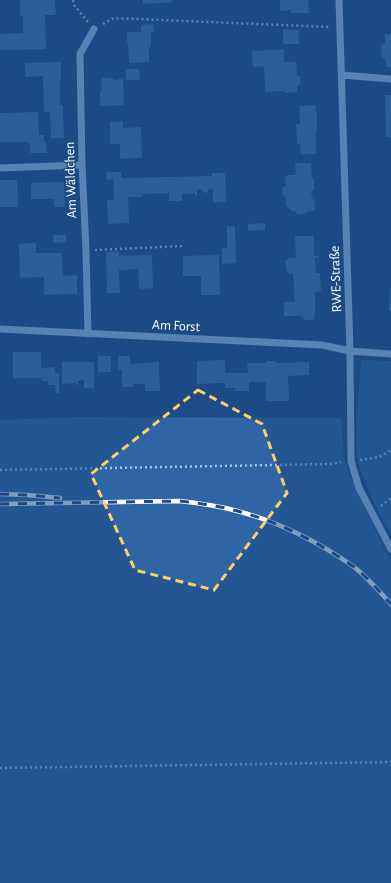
<svg xmlns="http://www.w3.org/2000/svg" width="391" height="883" font-family="'Alegreya Sans',sans-serif">
<style>
.green{fill:#2f65a5}
.building{fill:#4475b0}
.lines{fill:none;stroke-linecap:round;stroke-linejoin:round}
.path{stroke:#a5c5ec;stroke-width:2.5;stroke-dasharray:2 3;stroke-linecap:butt}
.minor{stroke:#a5c5ec;stroke-width:7}
.rail-casing{stroke:#fff;stroke-width:4.5}
.rail{stroke:#1c4b87;stroke-width:3;stroke-dasharray:9;stroke-linecap:butt}
.marked{fill:none;stroke:#fcd062;stroke-width:3;stroke-dasharray:8 5;stroke-linejoin:round}
.labels{text-anchor:middle;stroke-width:3;stroke-linejoin:round;paint-order:stroke}
.street-label{font-size:14px;fill:#fff;stroke:#1c4b87}
</style>
<rect width="100%" height="100%" fill="#1c4b87"/>
<path class="green" d="M 361,360 L 391,361 L 391,534 L 379,513 L 367,486 L 359,466 L 357,454 L 357,418 Z
M 78,417 L 341,418 L 344,457 L 355,488 L 391,562 L 391,883 L 0,883 L 0,420 Z"/>
<path class="building" d="M 20,0 L 55,0 L 56,15 L 45,15 L 46,49 L 0,50 L 0,34 L 23,33 L 23,16 L 20,16 Z
M 143,0 L 172,0 L 172,2 L 143,4 Z
M 280,0 L 308,0 L 309,13 L 291,13 L 291,10 L 280,11 Z
M 153,24 L 154,32 L 151,32 L 151,47 L 149,47 L 149,62 L 134,63 L 129,63 L 128,42 L 127,42 L 127,32 L 141,32 L 141,25 Z
M 283,29 L 298,30 L 299,44 L 283,44 Z
M 385,34 L 391,34 L 391,67 L 386,67 L 385,59 L 382,58 L 381,45 L 385,44 Z
M 284,49 L 284,62 L 296,62 L 297,76 L 300,76 L 300,85 L 297,85 L 297,92 L 285,93 L 285,91 L 265,92 L 264,66 L 253,67 L 252,51 Z
M 61,62 L 61,81 L 60,81 L 60,105 L 63,105 L 64,138 L 51,138 L 50,112 L 44,112 L 43,76 L 25,77 L 25,63 Z
M 126,69 L 139,69 L 140,80 L 126,80 Z
M 101,78 L 113,78 L 113,80 L 123,79 L 124,105 L 100,106 L 100,91 L 102,90 Z
M 385,95 L 391,95 L 391,137 L 386,137 Z
M 315,105 L 316,112 L 317,112 L 317,132 L 316,132 L 316,154 L 301,154 L 300,144 L 297,144 L 296,124 L 300,124 L 299,106 Z
M 38,112 L 39,135 L 44,135 L 44,142 L 46,142 L 47,153 L 30,153 L 30,144 L 27,142 L 0,142 L 0,113 Z
M 123,121 L 123,128 L 141,127 L 142,158 L 120,159 L 120,144 L 110,144 L 110,122 Z
M 295,163 L 311,163 L 312,178 L 315,181 L 314,182 L 314,189 L 311,191 L 312,198 L 314,200 L 315,210 L 313,211 L 307,212 L 305,214 L 298,215 L 296,213 L 296,211 L 292,211 L 286,206 L 286,198 L 283,195 L 282,188 L 286,185 L 285,178 L 288,175 L 296,175 Z
M 106,172 L 121,172 L 121,178 L 212,176 L 212,173 L 225,173 L 226,202 L 213,202 L 213,189 L 209,189 L 208,192 L 206,193 L 203,192 L 202,190 L 197,190 L 197,196 L 195,196 L 195,193 L 182,194 L 182,201 L 169,201 L 169,193 L 142,194 L 143,197 L 128,197 L 129,223 L 108,224 L 107,200 L 114,200 L 113,179 L 107,180 Z
M 0,180 L 17,180 L 18,207 L 0,207 Z
M 64,182 L 65,207 L 54,207 L 54,199 L 31,199 L 31,183 Z
M 265,223 L 265,230 L 248,231 L 248,224 Z
M 227,226 L 235,226 L 236,263 L 222,264 L 222,248 L 227,248 Z
M 53,235 L 66,235 L 66,242 L 53,243 Z
M 295,236 L 314,236 L 314,256 L 319,256 L 319,257 L 315,258 L 316,273 L 320,273 L 321,291 L 315,292 L 315,317 L 313,320 L 305,320 L 303,318 L 302,316 L 284,316 L 284,302 L 295,302 L 293,273 L 290,274 L 286,270 L 285,260 L 287,260 L 289,258 L 296,258 Z
M 36,243 L 36,253 L 62,253 L 63,276 L 77,275 L 77,294 L 44,295 L 44,277 L 20,278 L 19,244 Z
M 119,251 L 119,256 L 152,255 L 153,288 L 139,289 L 138,269 L 119,270 L 120,293 L 107,293 L 106,252 Z
M 219,255 L 220,295 L 201,295 L 201,276 L 183,276 L 183,256 Z
M 390,288 L 391,288 L 391,311 L 389,311 Z
M 13,352 L 41,352 L 41,368 L 55,367 L 55,373 L 59,373 L 59,393 L 56,393 L 55,385 L 48,385 L 48,381 L 41,381 L 41,378 L 13,378 Z
M 98,356 L 111,356 L 111,372 L 98,372 Z
M 118,356 L 130,356 L 130,364 L 159,362 L 160,391 L 145,391 L 145,384 L 133,384 L 133,387 L 122,387 L 122,370 L 118,370 Z
M 225,360 L 225,373 L 248,373 L 247,363 L 266,363 L 266,361 L 276,361 L 276,363 L 309,362 L 309,375 L 288,376 L 289,401 L 266,401 L 266,382 L 249,382 L 249,391 L 235,391 L 235,388 L 225,388 L 225,383 L 197,384 L 197,361 Z
M 62,362 L 94,362 L 94,388 L 84,388 L 84,380 L 78,381 L 78,385 L 76,385 L 76,383 L 62,384 Z"/>
<g class="lines">
<path class="path" d="M 73,0 L 74,5 L 88,22
M 103,24 L 114,18 L 330,27
M 95,250 L 183,246
M 360,460 L 379,457 L 391,450
M 0,470 L 330,464 L 341,462
M 381,506 L 391,498
M 0,768 L 391,762"/>
<path class="minor" d="M 339,0 L 350,351 L 351,461 L 359,488 L 391,549
M 342,75 L 391,79
M 0,168 L 82,165
M 0,329 L 322,345 L 350,351 L 391,354
M 88,334 L 86,250 L 82,165 L 80,54 L 94,29"/>
<g class="rail-casing">
<path id="rail" d="M 0,494 L 27,495 L 60,498
M 0,504 L 179,501 C 197,503 215,505 233,510 C 275,520 319,542 354,567 C 368,578 379,591 391,604"/>
</g>
<use href="#rail" class="rail"/>
</g>
<path d="M0 0H391V883H0ZM 198,390 L 262,424 L 287,493 L 214,590 L 135,570 L 91,474 Z" fill="#1c4b87" fill-opacity=".55" fill-rule="evenodd"/>
<path class="marked" d="M 198,390 L 262,424 L 287,493 L 214,590 L 135,570 L 91,474 Z"/>
<g class="labels">
<g class="street-label">
<text transform="translate(70 180) rotate(-92)" y="5">Am Wäldchen</text>
<text transform="translate(335 279) rotate(-92)" y="5">RWE-Straße</text>
<text transform="translate(176 325) rotate(3)" y="5">Am Forst</text>
</g>
</g>
</svg>
